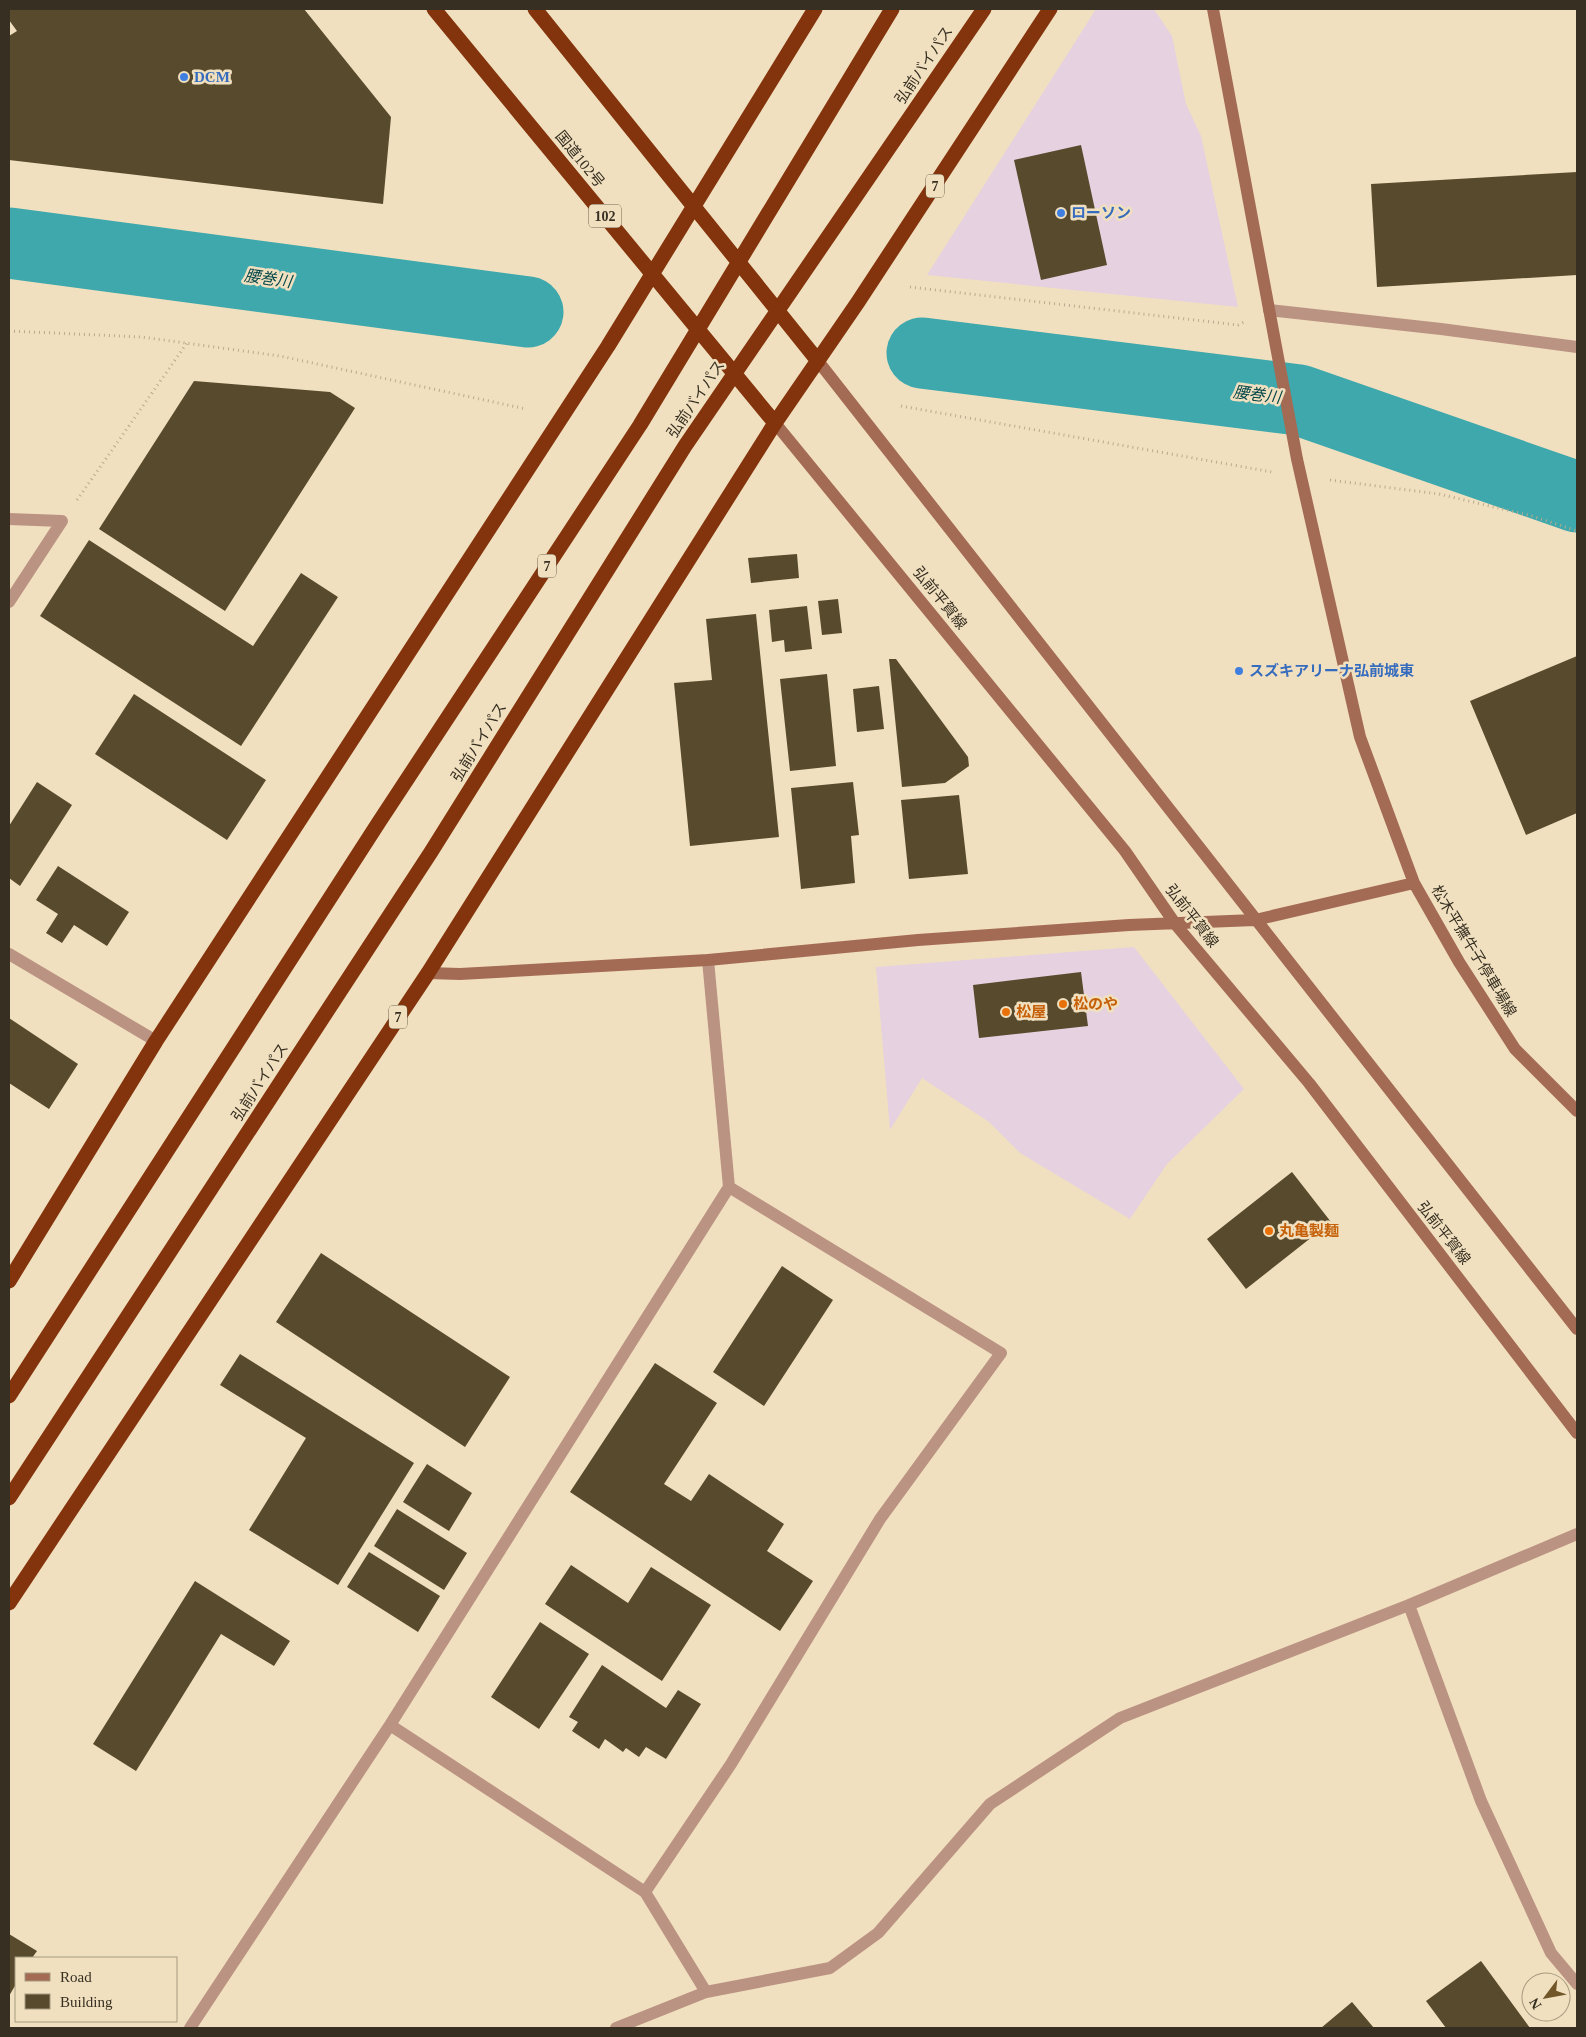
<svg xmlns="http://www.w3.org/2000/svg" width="1586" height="2037" font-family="'Times New Roman','Noto Sans JP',serif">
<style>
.commercial{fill:#e5d1e0}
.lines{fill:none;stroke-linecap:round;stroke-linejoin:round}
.river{stroke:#3ea8ac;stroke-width:71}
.building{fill:#584a2d}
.path{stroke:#b8aa90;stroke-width:3;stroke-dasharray:1 4;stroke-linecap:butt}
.street{stroke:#bb9383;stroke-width:12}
.secondary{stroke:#a46b54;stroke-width:12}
.highway{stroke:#83340d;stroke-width:15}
.shop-dot{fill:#3f7fe0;stroke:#f1e0bf;stroke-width:2}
.food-dot{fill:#e8710a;stroke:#f1e0bf;stroke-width:2}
.labels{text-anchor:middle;stroke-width:5;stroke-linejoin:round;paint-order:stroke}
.shield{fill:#f1e0bf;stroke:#6e6451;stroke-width:1}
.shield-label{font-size:14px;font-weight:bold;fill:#362f22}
.street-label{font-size:15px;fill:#362f22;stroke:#f1e0bf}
.shop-label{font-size:15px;font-weight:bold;fill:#366cbe;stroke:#f1e0bf;text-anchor:start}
.food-label{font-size:15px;font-weight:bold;fill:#c56008;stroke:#f1e0bf;text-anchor:start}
.water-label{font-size:16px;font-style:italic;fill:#08494b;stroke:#f1e0bf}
</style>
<rect width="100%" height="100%" fill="#f1e0bf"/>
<path class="commercial" d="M 1096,9 L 1154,9 L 1172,36 L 1186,104 L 1201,136 L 1238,307 L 927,275 Z
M 1134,947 L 1244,1089 L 1167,1164 L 1130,1219 L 1020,1153 L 989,1122 L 922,1078 L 890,1130 L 876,967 Z"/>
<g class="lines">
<path class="river" d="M 9,243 L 528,312
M 922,353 L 1299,400 L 1577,497"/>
</g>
<path class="building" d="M 9,9 L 304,9 L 391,117 L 383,204 L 9,160 L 9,36 L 17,31 L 9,20 Z
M 1081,145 L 1107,265 L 1041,280 L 1014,160 Z
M 1577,172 L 1577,275 L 1377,287 L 1371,184 Z
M 194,381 L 330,392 L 355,408 L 225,611 L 99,529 Z
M 89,540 L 253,646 L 301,573 L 338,597 L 241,746 L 40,616 Z
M 797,554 L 799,578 L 751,583 L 748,558 Z
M 838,599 L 842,633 L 822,635 L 818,601 Z
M 807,606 L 812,649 L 785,652 L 784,640 L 772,642 L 769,610 Z
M 756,614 L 779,837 L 690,846 L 674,683 L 712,680 L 706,619 Z
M 1577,656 L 1577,813 L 1526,835 L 1470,701 Z
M 889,659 L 896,659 L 968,757 L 969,766 L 945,783 L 902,787 Z
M 827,674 L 836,766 L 790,771 L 780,679 Z
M 879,686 L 884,729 L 857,732 L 853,689 Z
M 134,694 L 266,780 L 227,840 L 95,754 Z
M 37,782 L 72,805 L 20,886 L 9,878 L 9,826 Z
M 853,782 L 859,835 L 851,836 L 855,883 L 801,889 L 791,788 Z
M 959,795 L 968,874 L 909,879 L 901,800 Z
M 58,866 L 129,912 L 107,946 L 74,925 L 62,943 L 46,933 L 58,914 L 36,900 Z
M 1081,972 L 1088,1026 L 979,1038 L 973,985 Z
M 9,1018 L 78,1064 L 49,1109 L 9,1083 Z
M 1292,1172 L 1331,1222 L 1246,1289 L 1207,1239 Z
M 321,1253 L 510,1377 L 465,1447 L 276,1322 Z
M 782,1266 L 833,1300 L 764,1406 L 713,1372 Z
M 240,1354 L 414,1463 L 338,1585 L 249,1530 L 306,1438 L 220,1385 Z
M 655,1363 L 717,1403 L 664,1484 L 691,1501 L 709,1474 L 784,1524 L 767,1551 L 813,1581 L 780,1631 L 570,1492 Z
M 427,1464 L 472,1493 L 449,1531 L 403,1502 Z
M 397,1509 L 467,1553 L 444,1590 L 374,1546 Z
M 369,1552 L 440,1596 L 418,1632 L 347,1587 Z
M 571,1565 L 628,1603 L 651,1567 L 711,1605 L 662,1681 L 545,1604 Z
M 195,1581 L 290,1641 L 274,1666 L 221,1634 L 136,1771 L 93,1744 Z
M 540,1622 L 589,1654 L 539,1729 L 491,1697 Z
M 602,1665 L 666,1708 L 678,1690 L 701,1704 L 666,1759 L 646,1747 L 639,1757 L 626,1748 L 623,1752 L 605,1739 L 599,1749 L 572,1731 L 578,1722 L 569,1717 Z
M 9,1934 L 37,1951 L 32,1958 L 16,1958 L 16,1984 L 9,1996 Z
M 1481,1961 L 1530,2028 L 1446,2028 L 1426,2001 Z
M 1352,2002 L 1374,2028 L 1321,2028 Z"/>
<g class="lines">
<path class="path" d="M 910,287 L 1238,325 L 1244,322
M 9,331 L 142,337 L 280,356 L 526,409
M 901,406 L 1272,472
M 1330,480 L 1439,494 L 1532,516 L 1577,531
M 77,500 L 187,343"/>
<path class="street" d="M 1269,310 L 1441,329 L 1577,347
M 9,519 L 62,521 L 9,602
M 9,954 L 156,1041
M 1409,1605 L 1481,1801 L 1551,1953 L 1577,1984
M 390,1725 L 645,1892 L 706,1992
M 645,1892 L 731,1764 L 880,1519 L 1001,1353 L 729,1187
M 190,2028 L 390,1725 L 729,1187 L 708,960
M 616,2028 L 706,1992 L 830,1968 L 878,1933 L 990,1804 L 1120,1718 L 1409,1605 L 1577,1534"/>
<path class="secondary" d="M 1213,9 L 1297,459 L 1360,737 L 1414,883 L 1459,962 L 1515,1049 L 1577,1111
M 818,361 L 1577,1329
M 775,423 L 1125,851 L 1176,925 L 1309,1083 L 1577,1433
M 428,973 L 460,974 L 708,960 L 918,940 L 1129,925 L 1255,920 L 1414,883"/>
<path class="highway" d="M 434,9 L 775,423
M 535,9 L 818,361
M 9,1281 L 156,1041 L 608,346 L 815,9
M 9,1396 L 379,822 L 640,425 L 892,9
M 9,1498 L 431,852 L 685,446 L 984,9
M 9,1603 L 428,973 L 775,423 L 858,302 L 1050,9"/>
</g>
<g class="shop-dot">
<circle cx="184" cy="77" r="5"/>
<circle cx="1061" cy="213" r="5"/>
<circle cx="1239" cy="671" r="5"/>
</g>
<g class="food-dot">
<circle cx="1063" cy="1004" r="5"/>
<circle cx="1006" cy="1012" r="5"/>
<circle cx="1269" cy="1231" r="5"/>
</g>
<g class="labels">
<g class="shield">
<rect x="926" y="174.5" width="18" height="23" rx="4"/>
<rect x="589" y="204.5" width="32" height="23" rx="4"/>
<rect x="538" y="554.5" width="18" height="23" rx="4"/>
<rect x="389" y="1005.5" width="18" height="23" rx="4"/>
</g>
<g class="shield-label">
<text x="935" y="191">7</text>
<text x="605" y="221">102</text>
<text x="547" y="571">7</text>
<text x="398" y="1022">7</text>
</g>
<g class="street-label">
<text transform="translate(924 65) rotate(-56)" y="5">弘前バイパス</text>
<text transform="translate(580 159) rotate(51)" y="5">国道102号</text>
<text transform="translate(696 399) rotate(-56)" y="5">弘前バイパス</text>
<text transform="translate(940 598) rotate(51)" y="5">弘前平賀線</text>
<text transform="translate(479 742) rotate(-58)" y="5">弘前バイパス</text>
<text transform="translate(1192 916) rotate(52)" y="5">弘前平賀線</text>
<text transform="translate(1474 951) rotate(59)" y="5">松木平撫牛子停車場線</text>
<text transform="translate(260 1082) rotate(-57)" y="5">弘前バイパス</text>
<text transform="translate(1444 1233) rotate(52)" y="5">弘前平賀線</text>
</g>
<g class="shop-label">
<text x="194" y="82">DCM</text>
<text x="1071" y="218">ローソン</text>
<text x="1249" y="676">スズキアリーナ弘前城東</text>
</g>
<g class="food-label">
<text x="1073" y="1009">松のや</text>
<text x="1016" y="1017">松屋</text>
<text x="1279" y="1236">丸亀製麺</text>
</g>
<g class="water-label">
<text transform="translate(268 278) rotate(8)" y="6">腰巻川</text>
<text transform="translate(1257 394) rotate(7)" y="6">腰巻川</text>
</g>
</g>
<rect width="1586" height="2037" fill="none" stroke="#362f22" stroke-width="20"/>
<rect x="15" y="1957" width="162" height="65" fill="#f1e0bf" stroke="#a69980"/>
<rect x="25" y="1973" width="25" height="8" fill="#a46b54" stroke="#a69980"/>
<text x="60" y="1982" font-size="15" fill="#362f22">Road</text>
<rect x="25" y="1994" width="25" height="15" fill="#584a2d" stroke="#a69980"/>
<text x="60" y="2007" font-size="15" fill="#362f22">Building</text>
<g transform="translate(1546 1997) rotate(238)"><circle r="24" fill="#f1e0bf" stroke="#a69980"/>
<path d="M0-4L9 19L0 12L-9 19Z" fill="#705628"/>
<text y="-8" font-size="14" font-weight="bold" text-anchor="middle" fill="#362f22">N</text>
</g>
</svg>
